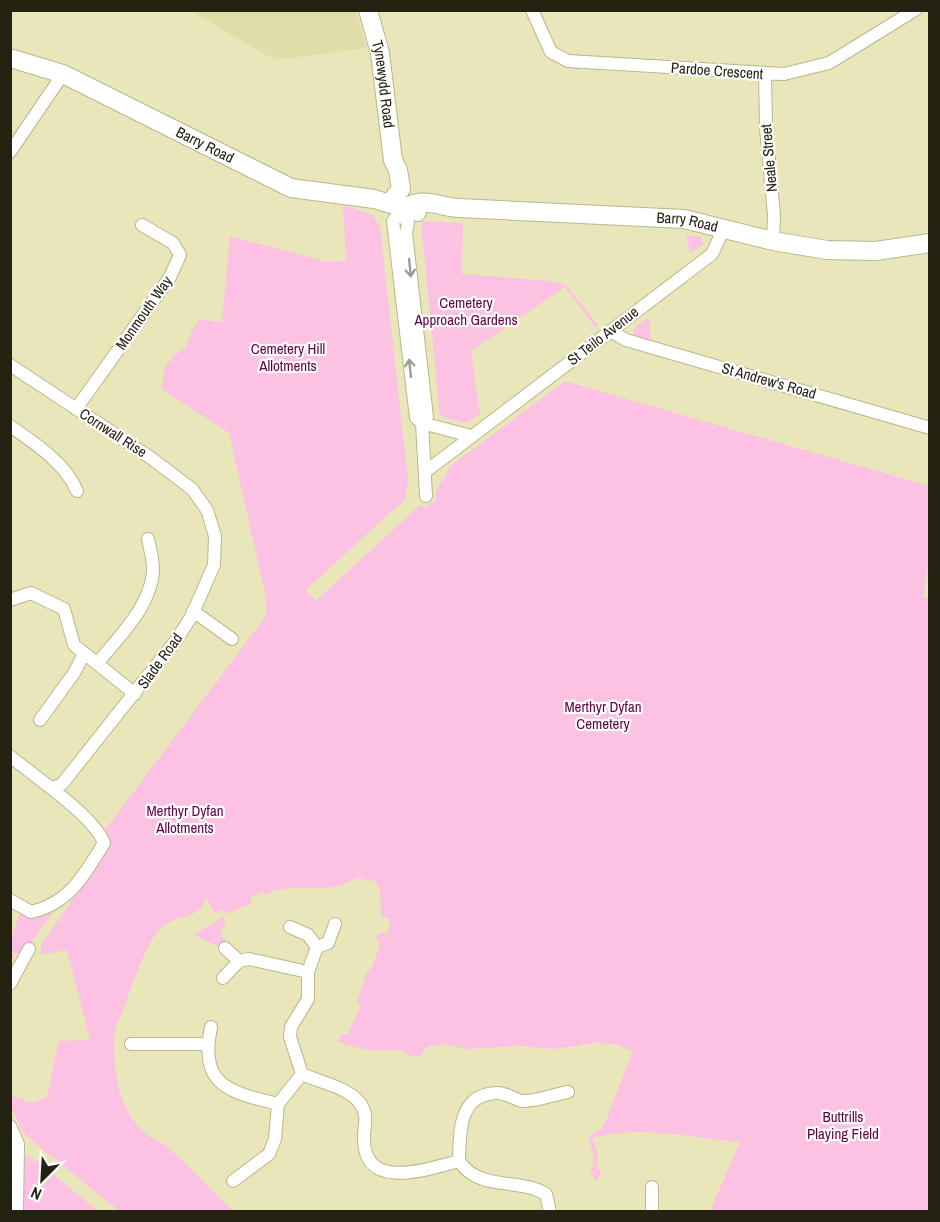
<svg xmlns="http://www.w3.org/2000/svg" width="940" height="1222" font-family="'Archivo Narrow',sans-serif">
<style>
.built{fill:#e1dda8}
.green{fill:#fcc1e3}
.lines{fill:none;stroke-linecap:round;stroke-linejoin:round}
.street-casing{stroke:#bab78b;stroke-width:14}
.secondary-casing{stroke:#bab78b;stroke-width:20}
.street{stroke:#fff;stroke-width:12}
.secondary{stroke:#fff;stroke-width:18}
.oneway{stroke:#9c9c94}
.labels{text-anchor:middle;stroke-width:4.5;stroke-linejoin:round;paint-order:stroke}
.street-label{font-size:15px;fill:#242312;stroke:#fff}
.park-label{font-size:15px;fill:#620047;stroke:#fff}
</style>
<rect width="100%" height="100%" fill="#e9e6b9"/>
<path class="built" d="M 191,11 L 356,11 L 366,48 L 275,60 Z"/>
<path class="green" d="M 343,205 L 373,215 L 380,227 L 408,480 L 405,499 L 306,590 L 316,601 L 420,505 L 425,507 L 436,500 C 433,486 446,481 449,467 L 565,381 L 929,486 L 929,562 L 923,597 L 930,597 L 929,1211 L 710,1211 L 740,1142 C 692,1137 638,1125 592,1138 L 598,1155 L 597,1169 L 602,1171 L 596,1182 L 590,1171 C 599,1160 589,1149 590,1137 L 587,1137 L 603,1128 L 633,1051 L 615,1044 L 595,1043 L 554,1049 L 518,1046 L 468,1049 L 443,1044 L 427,1047 L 420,1057 L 407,1055 L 403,1050 C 384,1052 355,1050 338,1041 L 341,1034 L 348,1034 L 361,1005 L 357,1002 L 365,975 L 372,967 L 380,945 L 376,937 L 381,933 L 388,934 L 390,919 L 381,916 L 380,890 L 375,881 L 356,878 C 326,898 294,879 265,895 L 263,891 L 250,898 L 252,903 L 226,914 L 222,909 L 214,913 L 206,897 C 201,920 178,914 163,926 C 142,944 129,1002 115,1028 C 112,1062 116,1107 144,1132 C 152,1139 162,1141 170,1149 C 192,1169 212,1191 233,1211 L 119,1211 L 24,1134 L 11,1108 L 11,1096 L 32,1103 L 47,1097 L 59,1041 L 90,1040 L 67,950 L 41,955 L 41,945 L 106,851 L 109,839 L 105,830 L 266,616 L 266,598 L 229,433 L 162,389 L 165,367 L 174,355 L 186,347 L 192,331 L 200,319 L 222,322 L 230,236 L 324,261 L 346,261 Z
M 421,221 L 463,223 L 462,274 L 550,281 L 566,285 L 598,325 L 595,327 L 565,287 L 471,351 L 480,415 L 466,423 L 440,416 Z
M 686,235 L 700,237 L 704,244 L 690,253 Z
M 649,317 L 651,340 L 634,336 L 633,329 Z
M 53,912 L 26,950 L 20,954 L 15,953 L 11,961 L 11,937 L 20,913 L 38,916 Z
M 223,917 L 226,924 L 220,933 L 228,944 L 221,948 L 194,935 Z
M 22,1154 L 37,1161 L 98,1211 L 21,1212 Z"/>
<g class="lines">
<g class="street-casing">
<path id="street" d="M 532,10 L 551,52 L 568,61 L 784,74 L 829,63 L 915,10
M 765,74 L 766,128 L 774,215 L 773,241
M 10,152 L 63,74
M 395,205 L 399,214 L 408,222 L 406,233 L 427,417 L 422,423 L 426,496
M 399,214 L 393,221 L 416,418 L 422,423 L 471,436
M 610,331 L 626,340 L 930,428
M 10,365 L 151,458 L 192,489 L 207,510 L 215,536 L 214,565 L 191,617 L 177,639 L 62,784 L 53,788
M 76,409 L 170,277 L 180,255 L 173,243 L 142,225
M 10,426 C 36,444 65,463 77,491
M 425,472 L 712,254 L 724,228
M 10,600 L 31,593 L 64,609 L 74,645 L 135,694
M 193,611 L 232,639
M 97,664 C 118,637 150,608 153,572 C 154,562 150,550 148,539
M 40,720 L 74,673 L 84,654
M 10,756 C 35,777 94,816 104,843 C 85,874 69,904 31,912 L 10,900
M 290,927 L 308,935 L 317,947
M 225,948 L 239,961
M 223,978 L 239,961 L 249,959 L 308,972
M 10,984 L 29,949
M 211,1027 C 199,1086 229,1092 278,1104
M 131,1044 L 207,1044
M 302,1074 L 290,1037 L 291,1027 L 308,999 L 308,972 L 317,947 L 328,943 L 335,924
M 10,1126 L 18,1144 L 17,1212
M 459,1161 C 460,1132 458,1095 496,1093 C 505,1092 513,1099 522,1101 C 536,1102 555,1094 568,1092
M 233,1181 L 269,1154 L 275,1139 L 278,1104 L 302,1074 C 319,1082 347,1087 359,1102 C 370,1115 363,1126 364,1141 C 366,1192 430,1168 459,1161 C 480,1192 517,1177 546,1194 L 550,1212
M 652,1187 L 652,1212"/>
</g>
<g class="secondary-casing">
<g id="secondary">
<path id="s1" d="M 368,10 L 380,53 L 393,160 L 398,170 L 401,189 L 395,196 L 395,205"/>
<path id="s2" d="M 10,58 L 63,74 L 291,188 L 374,199 L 417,212"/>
<path id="s3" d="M 407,207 C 424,197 440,207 459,208 L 684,219 L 773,241 L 827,250 L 876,251 L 930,243"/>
</g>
</g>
<use href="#street" class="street"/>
<use href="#secondary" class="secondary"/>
</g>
<defs><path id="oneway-shaft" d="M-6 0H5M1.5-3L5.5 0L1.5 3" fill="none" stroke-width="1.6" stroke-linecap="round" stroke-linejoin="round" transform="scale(1.5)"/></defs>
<g class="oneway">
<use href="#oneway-shaft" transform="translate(410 268) rotate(84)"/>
<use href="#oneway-shaft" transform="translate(410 368) rotate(-96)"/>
</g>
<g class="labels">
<g class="street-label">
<text transform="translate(717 71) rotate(4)" y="5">Pardoe Crescent</text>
<text dy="5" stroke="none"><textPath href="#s1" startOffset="76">Tynewydd Road</textPath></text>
<text dy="5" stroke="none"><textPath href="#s2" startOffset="214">Barry Road</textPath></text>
<text transform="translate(769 158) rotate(-95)" y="5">Neale Street</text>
<text dy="5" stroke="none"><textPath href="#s3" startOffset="282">Barry Road</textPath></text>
<text transform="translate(144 313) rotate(-55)" y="5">Monmouth Way</text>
<text transform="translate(603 336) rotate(-38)" y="5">St Teilo Avenue</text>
<text transform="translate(769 381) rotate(16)" y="5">St Andrew's Road</text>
<text transform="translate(113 433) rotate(33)" y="5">Cornwall Rise</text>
<text transform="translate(160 661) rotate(-54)" y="5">Slade Road</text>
</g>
<g class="park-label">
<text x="466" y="308">Cemetery<tspan x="466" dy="17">Approach Gardens</tspan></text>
<text x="288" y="354">Cemetery Hill<tspan x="288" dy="17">Allotments</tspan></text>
<text x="603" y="712">Merthyr Dyfan<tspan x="603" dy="17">Cemetery</tspan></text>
<text x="185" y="816">Merthyr Dyfan<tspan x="185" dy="17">Allotments</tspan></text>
<text x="843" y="1122">Buttrills<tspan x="843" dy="17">Playing Field</tspan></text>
</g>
</g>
<rect width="940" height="1222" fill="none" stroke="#242312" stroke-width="24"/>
<g transform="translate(42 1180) rotate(204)" stroke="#ffffff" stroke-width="4.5" paint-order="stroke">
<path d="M0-4.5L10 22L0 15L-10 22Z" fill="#242312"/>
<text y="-9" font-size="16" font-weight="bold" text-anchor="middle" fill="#242312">N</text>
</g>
</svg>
